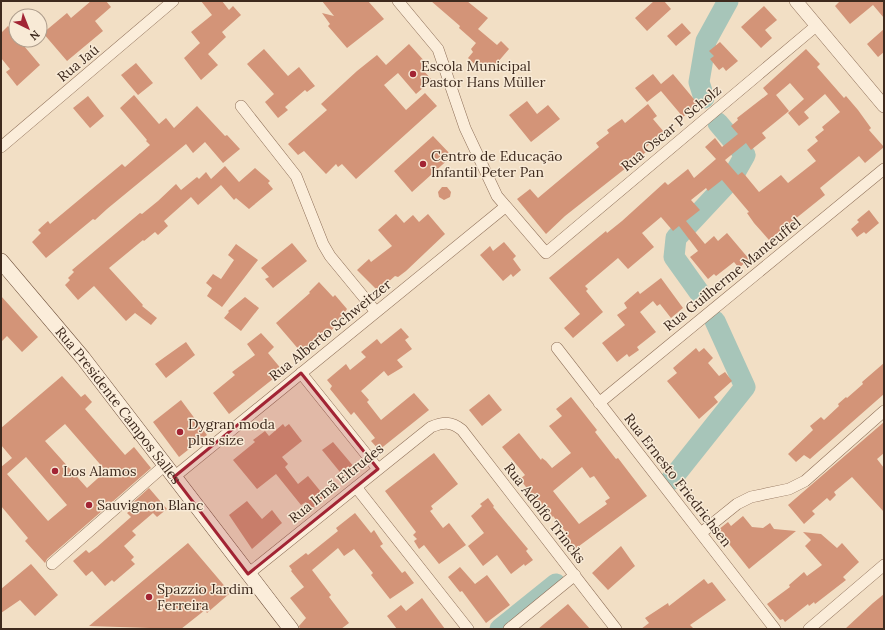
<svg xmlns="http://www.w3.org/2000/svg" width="885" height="630" font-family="Lora,serif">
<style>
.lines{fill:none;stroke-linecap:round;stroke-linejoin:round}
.river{stroke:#a7c5b9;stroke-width:21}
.building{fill:#d39478;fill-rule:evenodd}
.minor-casing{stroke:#8f7059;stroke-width:12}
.tertiary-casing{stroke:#8f7059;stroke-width:14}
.secondary-casing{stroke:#70513c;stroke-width:16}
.minor{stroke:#fbedda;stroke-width:11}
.tertiary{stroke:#fbedda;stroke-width:13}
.secondary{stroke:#fbedda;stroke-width:15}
.marked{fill:#a22434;fill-opacity:0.2;stroke:#a22434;stroke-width:3;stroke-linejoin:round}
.poi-dot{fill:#a22434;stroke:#f8ead6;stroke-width:1.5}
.labels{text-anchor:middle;stroke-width:3;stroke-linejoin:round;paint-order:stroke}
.street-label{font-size:14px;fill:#3e2a1e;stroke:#f8ead6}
.poi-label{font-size:14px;fill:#3e2a1e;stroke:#f8ead6;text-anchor:start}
</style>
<rect width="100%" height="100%" fill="#f2dfc5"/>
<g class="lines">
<path class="river" d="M 704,98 L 699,82 L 706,41 L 728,1
M 699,292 L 674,257 L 676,238 L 732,178 L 745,155 L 718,123
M 671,480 L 745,387 L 715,321
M 500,629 L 556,584"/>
</g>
<path class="building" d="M 91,1 L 106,1 L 111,7 L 95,21 L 103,31 L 67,61 L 43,33 L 67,13 L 71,18 Z
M 201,1 L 222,1 L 229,10 L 233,6 L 241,15 L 222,32 L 226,37 L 208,54 L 218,65 L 201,80 L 184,58 L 200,43 L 191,32 L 212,15 Z
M 322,1 L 368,1 L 384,19 L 347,48 L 328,26 L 330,24 L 322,13 L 334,16 Z
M 431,1 L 467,1 L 488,18 L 478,29 L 497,45 L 501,41 L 509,49 L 491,70 L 484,63 L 479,68 L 468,58 L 473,52 L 471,49 L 476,43 L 459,28 L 460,26 Z
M 654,1 L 664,1 L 671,9 L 647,31 L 635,18 Z
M 840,1 L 884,1 L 884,18 L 873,5 L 850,24 L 835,6 Z
M 764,6 L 777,20 L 765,30 L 772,38 L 761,48 L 741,27 Z
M 682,23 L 691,33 L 676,46 L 667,36 Z
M 8,26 L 16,36 L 16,40 L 19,40 L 40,65 L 17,86 L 6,72 L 10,69 L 1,58 L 1,33 Z
M 884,29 L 884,52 L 878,57 L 867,44 Z
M 720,42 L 738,61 L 726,71 L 723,67 L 719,70 L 710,59 L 714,56 L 709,51 Z
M 409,44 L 427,64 L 422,69 L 432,80 L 416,94 L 398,73 L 384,85 L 406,110 L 425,93 L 437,106 L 356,179 L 342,164 L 338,167 L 336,164 L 326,174 L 304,151 L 298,155 L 288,144 L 327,110 L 321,104 L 357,71 L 377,55 L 386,65 Z
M 264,49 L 288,76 L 299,67 L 315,86 L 307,92 L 305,90 L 285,107 L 288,110 L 278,118 L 265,102 L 274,94 L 247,64 Z
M 806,49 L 820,64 L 817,67 L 844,98 L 846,96 L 858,110 L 871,128 L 869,130 L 884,147 L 865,163 L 859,156 L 820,188 L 825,195 L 769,240 L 754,223 L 747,213 L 749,212 L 722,180 L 708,191 L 706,188 L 691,200 L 700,210 L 686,221 L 705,244 L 714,236 L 718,241 L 727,233 L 749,259 L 739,268 L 734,262 L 716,276 L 714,274 L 708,279 L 690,257 L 698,251 L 679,226 L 673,231 L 661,217 L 642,233 L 654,247 L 628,269 L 618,258 L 585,286 L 588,289 L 586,291 L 603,312 L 573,338 L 564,328 L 580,314 L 549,278 L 606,231 L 607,233 L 622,221 L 665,182 L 668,185 L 688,169 L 694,178 L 716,159 L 705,147 L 715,138 L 722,147 L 738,134 L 731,126 L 738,120 L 737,118 L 768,94 L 763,88 ZM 790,83 L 804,99 L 788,113 L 799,126 L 809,118 L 804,112 L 825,94 L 840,112 L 822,127 L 824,130 L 815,137 L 818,141 L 807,150 L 816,161 L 788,183 L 781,175 L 759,192 L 745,175 L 742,172 L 738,175 L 725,160 L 746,143 L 751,150 L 766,138 L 762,133 L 789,111 L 776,95 Z
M 136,63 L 153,83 L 138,95 L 121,75 Z
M 653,74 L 661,84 L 673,74 L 698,104 L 683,117 L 661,91 L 647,102 L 635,88 Z
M 134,95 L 159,124 L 166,118 L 174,128 L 197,106 L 225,136 L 227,135 L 240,149 L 223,163 L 205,142 L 193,153 L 186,144 L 107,209 L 95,220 L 93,219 L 46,258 L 32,242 L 41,233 L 38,230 L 48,221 L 50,224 L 122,164 L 125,167 L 150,145 L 146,141 L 147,140 L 120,108 Z
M 88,96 L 104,116 L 90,128 L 73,108 Z
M 527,101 L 537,114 L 548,105 L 560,119 L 531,142 L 509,115 Z
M 648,104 L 657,116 L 653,119 L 664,132 L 645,148 L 646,152 L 631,164 L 565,216 L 546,234 L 517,199 L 530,189 L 538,198 L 599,147 L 596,143 L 609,133 L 607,130 L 622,119 L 625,123 Z
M 433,136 L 452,156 L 412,192 L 394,171 Z
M 225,166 L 239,182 L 255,168 L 270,181 L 268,183 L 273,189 L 249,209 L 236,198 L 234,200 L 221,185 L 198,205 L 191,197 L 164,221 L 168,226 L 158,235 L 155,232 L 144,241 L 143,240 L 109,268 L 143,305 L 142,306 L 157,318 L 151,325 L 135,313 L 126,321 L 94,286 L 78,300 L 65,285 L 70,280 L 68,278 L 74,272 L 72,270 L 140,213 L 142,214 L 158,201 L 176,184 L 181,190 L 197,177 L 199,179 L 206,172 L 211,179 Z
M 442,187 L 447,187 L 451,192 L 450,197 L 444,200 L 439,197 L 438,192 Z
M 869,210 L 879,223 L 866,234 L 864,232 L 857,237 L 851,229 L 859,222 L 857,220 Z
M 396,214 L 404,223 L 413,215 L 419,222 L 428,214 L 445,234 L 406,271 L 398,277 L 395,276 L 378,291 L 357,270 L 369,259 L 371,262 L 392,246 L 378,230 Z
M 504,242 L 516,256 L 513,259 L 521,270 L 513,277 L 511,274 L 503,281 L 480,255 L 490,246 L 493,251 Z
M 292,243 L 307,261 L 273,288 L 265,279 L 269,277 L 261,268 Z
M 236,244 L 258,260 L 222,307 L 207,296 L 212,288 L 206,283 L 213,274 L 221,279 L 234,260 L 228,255 Z
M 661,278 L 683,308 L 671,318 L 660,304 L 657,306 L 653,301 L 640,312 L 656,332 L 637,347 L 639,350 L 629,357 L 627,354 L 617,362 L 602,343 L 625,325 L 617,315 L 627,308 L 624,303 L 638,291 L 640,294 Z
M 319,282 L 333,297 L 335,295 L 347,309 L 340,319 L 342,321 L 305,353 L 302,350 L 300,351 L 276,323 L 310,293 L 309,292 Z
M 1,296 L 38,337 L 22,352 L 7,336 L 1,342 Z
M 245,297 L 259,308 L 241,331 L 224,318 L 229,312 L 228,311 Z
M 401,328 L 409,337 L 405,340 L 412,349 L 397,360 L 403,367 L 388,376 L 384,371 L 361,391 L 369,400 L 367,402 L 381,420 L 414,393 L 429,410 L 379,450 L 371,441 L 375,438 L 354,412 L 351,415 L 330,389 L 332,386 L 327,380 L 346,364 L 350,370 L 366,357 L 361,352 L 377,339 L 381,344 Z
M 261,333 L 274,347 L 268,353 L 283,371 L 229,414 L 213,393 L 235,375 L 232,372 L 255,355 L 247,344 Z
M 186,342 L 195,355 L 166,378 L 155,364 Z
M 696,348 L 699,352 L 704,348 L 713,358 L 708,363 L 719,376 L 725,372 L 732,381 L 714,397 L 718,402 L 699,419 L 667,381 L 677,373 L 673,368 Z
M 884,363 L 884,394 L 810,459 L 804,455 L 796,462 L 788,454 L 813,430 L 810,426 L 821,417 L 824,420 L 839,406 L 838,404 L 846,397 L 847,398 L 863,384 L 862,382 Z
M 62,376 L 81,397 L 85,394 L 92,402 L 85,409 L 125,455 L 134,447 L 151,468 L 47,559 L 45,563 L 25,541 L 28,538 L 1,506 L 1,467 L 12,458 L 1,445 L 1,428 ZM 65,424 L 106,471 L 87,488 L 45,441 ZM 26,457 L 67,505 L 48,521 L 7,474 Z
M 489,394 L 502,410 L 482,426 L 469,410 Z
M 571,397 L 597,430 L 595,432 L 616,459 L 618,458 L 647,496 L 575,549 L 563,535 L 566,532 L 553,516 L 551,518 L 546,514 L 520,479 L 525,475 L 502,447 L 519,433 L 541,460 L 542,458 L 546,461 L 552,468 L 571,453 L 549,426 L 562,416 L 556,409 ZM 582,467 L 590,478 L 594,476 L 610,498 L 605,501 L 607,504 L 579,524 L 553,491 Z
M 181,400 L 207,435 L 179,457 L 153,422 Z
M 884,422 L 884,453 L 877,459 L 884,468 L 884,512 L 852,477 L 834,492 L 836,495 L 830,501 L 827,498 L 812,511 L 815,514 L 804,524 L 788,505 Z
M 283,424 L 285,427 L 289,424 L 302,441 L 282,457 L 288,464 L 285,467 L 298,484 L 308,476 L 326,498 L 311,509 L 306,502 L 301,505 L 276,474 L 257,489 L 233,460 L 255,442 L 253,440 L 265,431 L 269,436 Z
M 333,442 L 355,468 L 344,477 L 322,450 Z
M 434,453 L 458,484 L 431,506 L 433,509 L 430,511 L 443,528 L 449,523 L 466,545 L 439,564 L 424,545 L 419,549 L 414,541 L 417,539 L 413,535 L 416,532 L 385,491 Z
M 149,488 L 167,509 L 157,517 L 153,513 L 132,531 L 136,535 L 124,546 L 134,557 L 131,560 L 135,564 L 114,582 L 112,580 L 105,586 L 92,571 L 86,576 L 73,561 L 86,550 L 89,553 L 97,547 L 131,517 L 127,513 L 132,509 L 129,506 Z
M 488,498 L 494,506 L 493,507 L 528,549 L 526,551 L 533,560 L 525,566 L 524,564 L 511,574 L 497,555 L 483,566 L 468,546 L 484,533 L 471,516 L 482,506 L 480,504 Z
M 247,501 L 262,519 L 272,510 L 282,523 L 252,549 L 229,515 Z
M 355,513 L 371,533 L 374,530 L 383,544 L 380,546 L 402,573 L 405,571 L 414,583 L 390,599 L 371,575 L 373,573 L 354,549 L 344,556 L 338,548 L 312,570 L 331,595 L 329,597 L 349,623 L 341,629 L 300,629 L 299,626 L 306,618 L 290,598 L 304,587 L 291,571 L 292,570 L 289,566 L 306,553 L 308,555 L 338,531 L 336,528 Z
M 743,516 L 752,527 L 763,528 L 770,523 L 774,529 L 796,531 L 749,569 L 718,530 L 728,522 L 731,526 Z
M 803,532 L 821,534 L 837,548 L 842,543 L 859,562 L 843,577 L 846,580 L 815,604 L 814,602 L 809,606 L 808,604 L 785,622 L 783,619 L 780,620 L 767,604 L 790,587 L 789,585 L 804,572 L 807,576 L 822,565 L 805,546 L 811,540 Z
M 188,543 L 228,590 L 227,592 L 229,594 L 207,613 L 205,610 L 181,629 L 89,626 Z
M 621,546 L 635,566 L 608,590 L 592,573 Z
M 31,564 L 58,595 L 35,616 L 20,600 L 1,613 L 1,589 Z
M 460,567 L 475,584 L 487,575 L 510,605 L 486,623 L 462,591 L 460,592 L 448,577 Z
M 704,579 L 708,584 L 712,582 L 726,600 L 690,625 L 694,629 L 641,629 L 649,623 L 645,618 L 668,603 L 669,606 Z
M 884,594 L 884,629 L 845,629 L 873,603 Z
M 422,598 L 445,629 L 397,629 L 387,616 L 401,605 L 406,611 Z
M 568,604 L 590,629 L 538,629 Z"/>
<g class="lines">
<g class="minor-casing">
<path id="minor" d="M 398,1 L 438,49 L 465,128 L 497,196 L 546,253 L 816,26
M 241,106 L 296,176 L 323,244 L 330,256 L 376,312
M 1,147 L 173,1
M 557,348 L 775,629
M 301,373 L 378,469
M 599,403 L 884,169
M 174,477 L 505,207
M 356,487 L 468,629
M 701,533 L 737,504 L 751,497 L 789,489 L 805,481 L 884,411
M 52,564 L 165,465
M 248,574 L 431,427 C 443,422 451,421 462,430 L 616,629
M 509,629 L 575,575
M 809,629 L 884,565"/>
</g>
<g class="tertiary-casing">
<path id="tertiary" d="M 796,1 L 884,106"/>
</g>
<g class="secondary-casing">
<g id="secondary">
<path id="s1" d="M 1,261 L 83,358 L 291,629"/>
</g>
</g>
<use href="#minor" class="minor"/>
<use href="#tertiary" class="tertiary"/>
<use href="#secondary" class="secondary"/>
</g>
<path class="marked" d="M 301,373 L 378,469 L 248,574 L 174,477 Z"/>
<g class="poi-dot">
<circle cx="413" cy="74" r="4"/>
<circle cx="423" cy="164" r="4"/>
<circle cx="180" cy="432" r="4"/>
<circle cx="55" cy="471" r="4"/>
<circle cx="89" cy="505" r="4"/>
<circle cx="149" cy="597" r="4"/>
</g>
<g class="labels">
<g class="street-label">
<text transform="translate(78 63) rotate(-40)" y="5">Rua Jaú</text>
<text transform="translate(671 128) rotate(-40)" y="5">Rua Oscar P Scholz</text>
<text transform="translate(732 274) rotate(-39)" y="5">Rua Guilherme Manteuffel</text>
<text transform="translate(330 330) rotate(-39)" y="5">Rua Alberto Schweitzer</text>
<text dy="5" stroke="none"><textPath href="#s1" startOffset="186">Rua Presidente Campos Salles</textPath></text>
<text transform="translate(678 480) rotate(52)" y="5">Rua Ernesto Friedrichsen</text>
<text transform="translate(336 483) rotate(-39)" y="5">Rua Irmã Eltrudes</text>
<text transform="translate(545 513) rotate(52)" y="5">Rua Adolfo Trincks</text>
</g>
<g class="poi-label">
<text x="421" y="71">Escola Municipal<tspan x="421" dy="16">Pastor Hans Müller</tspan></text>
<text x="431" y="161">Centro de Educação<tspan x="431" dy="16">Infantil Peter Pan</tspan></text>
<text x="188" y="429">Dygran moda<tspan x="188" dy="16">plus size</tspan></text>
<text x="63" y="476">Los Alamos</text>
<text x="97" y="510">Sauvignon Blanc</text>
<text x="157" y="594">Spazzio Jardim<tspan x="157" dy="16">Ferreira</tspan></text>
</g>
</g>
<rect width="885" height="630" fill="none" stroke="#3e2a1e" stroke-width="4"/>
<g transform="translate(28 28) rotate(137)"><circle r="19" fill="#f8ead6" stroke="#ae9d8c"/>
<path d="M0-3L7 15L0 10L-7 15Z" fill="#a22434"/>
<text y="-6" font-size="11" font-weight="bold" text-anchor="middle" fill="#3e2a1e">N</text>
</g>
</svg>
